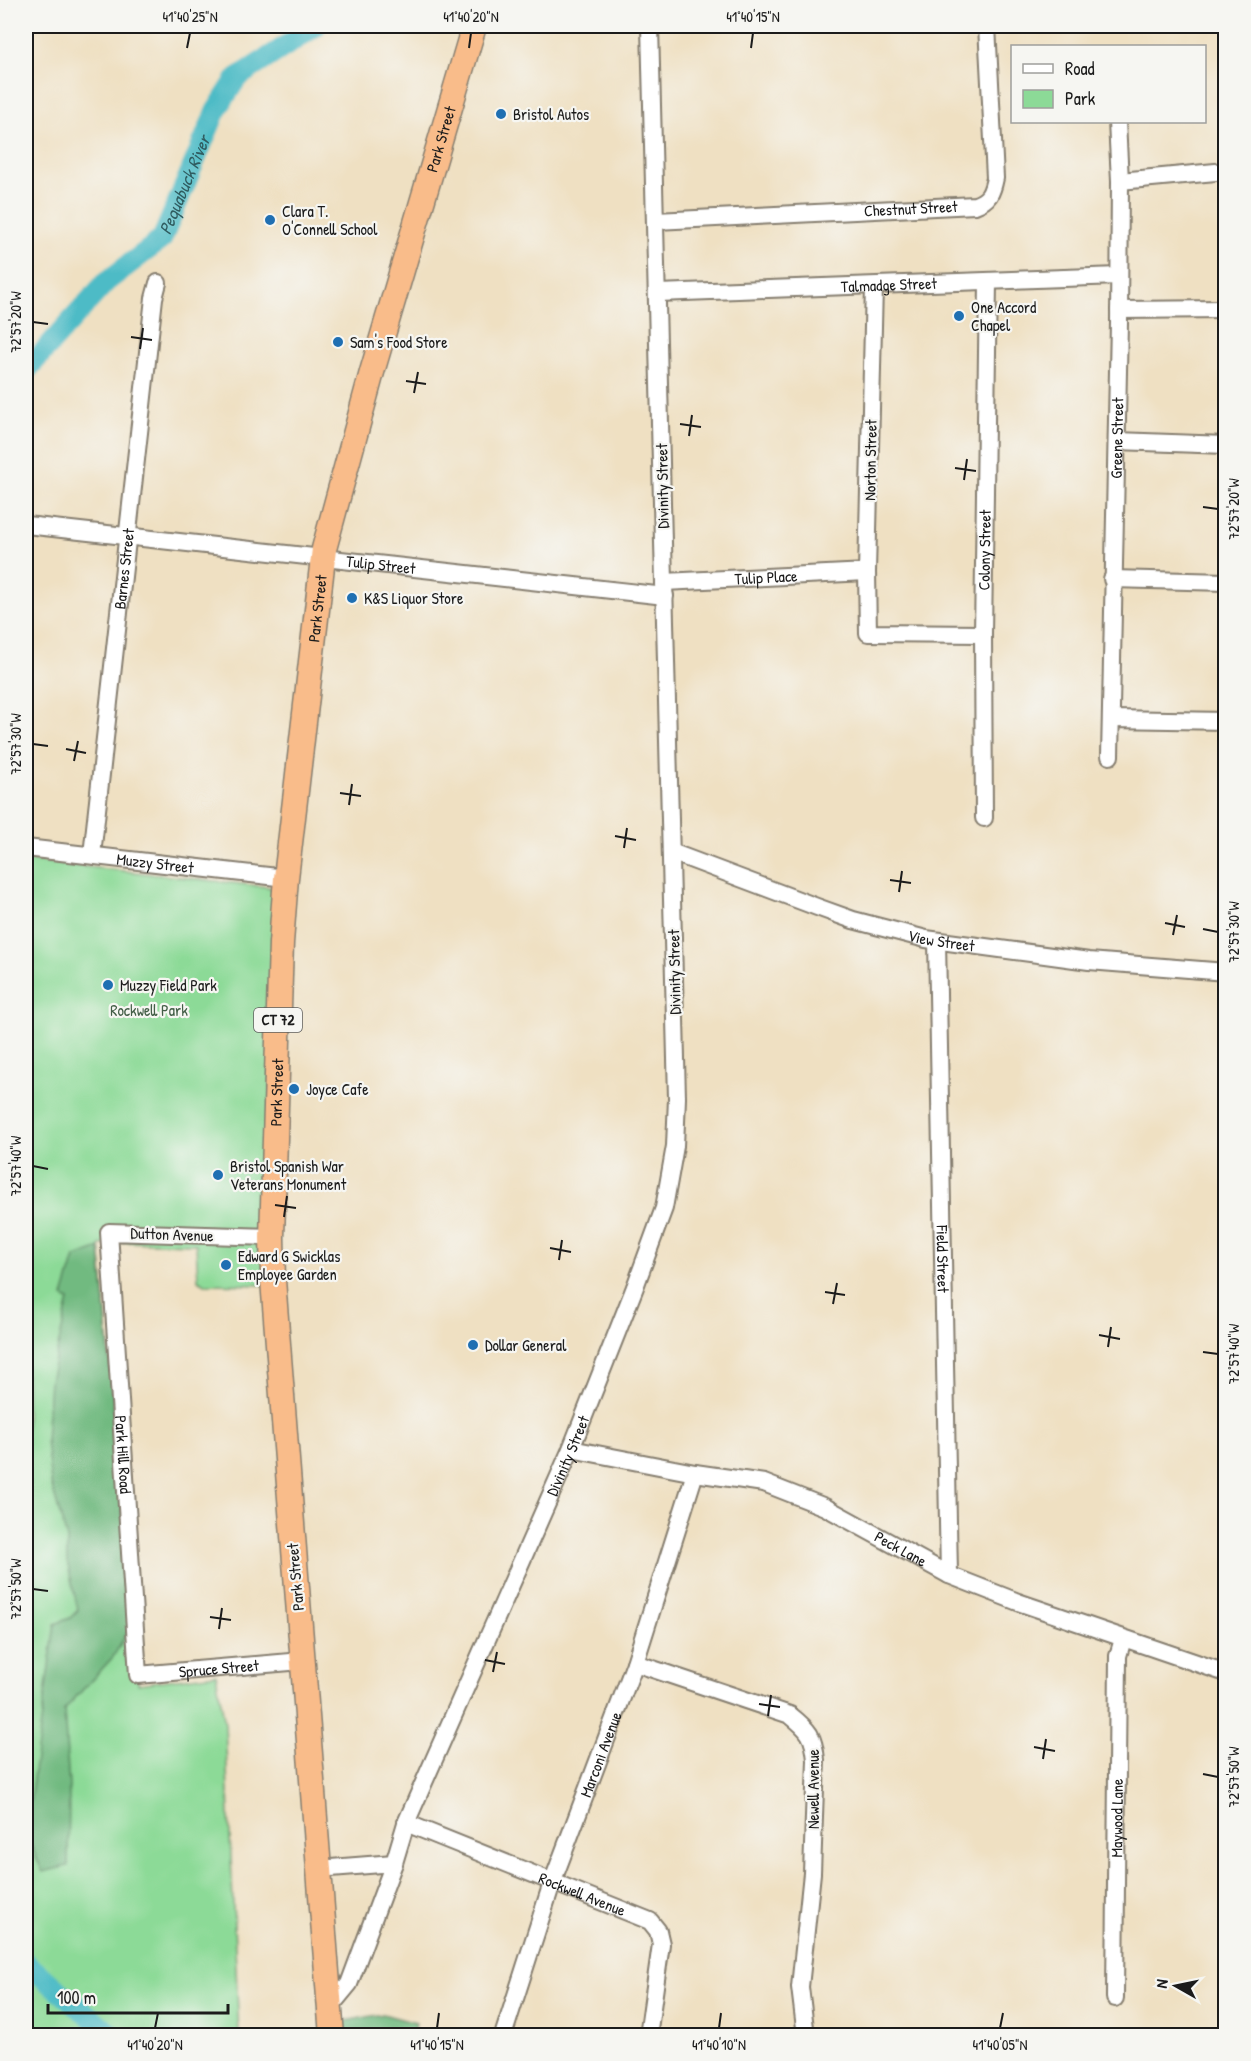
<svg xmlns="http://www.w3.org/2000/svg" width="1251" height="2061" font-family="'Patrick Hand',sans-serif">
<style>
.green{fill:#8cda97;stroke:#547b5a;stroke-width:1.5}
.forest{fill:#71ba80;stroke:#466b4e;stroke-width:1.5}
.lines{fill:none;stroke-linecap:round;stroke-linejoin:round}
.river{stroke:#4dbbc6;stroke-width:21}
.minor-casing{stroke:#867e6f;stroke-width:20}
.highway-casing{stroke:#867e6f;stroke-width:27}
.minor{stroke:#fff;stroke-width:16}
.highway{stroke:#f9bc8a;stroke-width:24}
.ticks{fill:none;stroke:#1c1c1c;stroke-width:2}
.poi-dot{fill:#1f6fb2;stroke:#f6f6f2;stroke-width:2}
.labels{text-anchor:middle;stroke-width:4.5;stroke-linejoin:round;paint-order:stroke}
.shield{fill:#f6f6f2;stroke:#5d5d5c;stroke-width:1.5}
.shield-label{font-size:15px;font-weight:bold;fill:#1c1c1c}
.poi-label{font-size:16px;fill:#1c1c1c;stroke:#f6f6f2;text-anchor:start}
.street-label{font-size:16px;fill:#1c1c1c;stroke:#f6f6f2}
.park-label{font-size:16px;fill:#435e47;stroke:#f6f6f2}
.water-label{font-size:18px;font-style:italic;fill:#305c60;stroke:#f6f6f2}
.neatline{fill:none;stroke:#1c1c1c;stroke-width:2}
.ticks-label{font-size:15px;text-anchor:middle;fill:#1c1c1c}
</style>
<rect width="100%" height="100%" fill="#f6f6f2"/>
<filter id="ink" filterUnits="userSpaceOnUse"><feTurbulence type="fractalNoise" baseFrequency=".0167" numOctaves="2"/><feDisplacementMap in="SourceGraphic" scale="12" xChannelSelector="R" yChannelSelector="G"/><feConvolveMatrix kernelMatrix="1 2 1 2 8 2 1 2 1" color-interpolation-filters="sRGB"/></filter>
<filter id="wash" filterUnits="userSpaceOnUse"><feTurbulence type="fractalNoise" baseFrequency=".008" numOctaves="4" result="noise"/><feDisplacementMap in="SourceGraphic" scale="24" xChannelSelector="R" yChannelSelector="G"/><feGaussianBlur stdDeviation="1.35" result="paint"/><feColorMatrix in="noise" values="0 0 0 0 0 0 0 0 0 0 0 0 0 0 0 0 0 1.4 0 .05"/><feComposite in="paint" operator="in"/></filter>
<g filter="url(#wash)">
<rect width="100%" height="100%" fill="#efe0c2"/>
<path class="green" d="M 26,860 L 269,887 L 275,890 L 266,1285 L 205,1284 L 198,1280 L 196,1244 L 122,1242 L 100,1245 L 138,1684 L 216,1674 L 225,1724 L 239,2035 L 26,2035 Z"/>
<path class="forest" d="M 100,1248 L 132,1624 L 113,1657 L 64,1710 L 69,1786 L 68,1866 L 43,1872 L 26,1835 L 26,1828 L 55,1624 L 70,1618 L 78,1610 L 67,1561 L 67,1539 L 51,1483 L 46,1441 L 50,1381 L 69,1300 L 63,1297 L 75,1257 Z
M 383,2014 L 416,2023 L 413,2035 L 346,2035 L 344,2021 Z"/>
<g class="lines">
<g class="river">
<path id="s1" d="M 26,371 L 106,282 L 162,239 L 216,111 L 237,78 L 316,26"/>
<path d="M 26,1963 L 113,2036"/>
</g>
</g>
</g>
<g filter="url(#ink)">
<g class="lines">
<g class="minor-casing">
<g id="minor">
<path d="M 1120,181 L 1226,171"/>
<path id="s2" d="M 656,221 L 975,205 C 989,200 992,193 995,178 L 987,26"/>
<path d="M 874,286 L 867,572 L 868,633 L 983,634"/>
<path id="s3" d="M 658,293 L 1119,276"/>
<path d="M 1119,310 L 1226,309"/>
<path d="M 1117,441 L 1226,445"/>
<path id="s4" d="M 26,525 L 665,596"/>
<path d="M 1112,579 L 1226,582"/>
<path id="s5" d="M 664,582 L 867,572"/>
<path d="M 1111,719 L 1226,721"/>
<path id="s6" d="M 1110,756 L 1119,323 L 1120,181 L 1117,122"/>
<path id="s7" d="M 984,818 L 983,634 L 988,282"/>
<path id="s8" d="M 26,848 L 286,878"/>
<path id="s9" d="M 671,852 L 817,907 L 853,920 L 926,939 L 1089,961 L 1226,972"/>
<path id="s10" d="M 92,855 L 154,298 L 158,283"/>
<path id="s11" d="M 937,941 L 949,1575"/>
<path id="s12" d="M 272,1237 L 109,1232 L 138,1675 L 302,1661"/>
<path id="s13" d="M 571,1449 L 695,1473 L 764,1483 L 825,1507 L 949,1575 L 1018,1602 L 1226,1673"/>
<path d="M 635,1663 L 790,1715 C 809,1730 814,1736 816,1760 L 812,1873 L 800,1987 L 806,2036"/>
<path id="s14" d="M 406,1823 L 650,1921 L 658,1931 L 661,1944 L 648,2036"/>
<path d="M 318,1869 L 394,1863"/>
<path id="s15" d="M 1115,1998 L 1118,1656 L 1123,1639"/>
<path id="s16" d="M 330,2007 L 349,1984 L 394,1863 L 406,1823 L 571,1449 L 635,1287 L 664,1208 L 675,1146 L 677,1098 L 650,26"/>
<path id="s17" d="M 503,2036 L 552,1883 L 635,1663 L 695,1473"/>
</g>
</g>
<g class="highway-casing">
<g id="highway">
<path id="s18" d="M 332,2036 L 273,1280 L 272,1237 L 281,943 L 286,878 L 324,549 L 372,372 L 474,26"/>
</g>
</g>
<use href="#minor" class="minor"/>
<use href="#highway" class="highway"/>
</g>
</g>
<path class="ticks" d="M 187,48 L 190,33M 469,48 L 471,33M 751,48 L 753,33M 33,322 L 48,324M 131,337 L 152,340M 140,349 L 143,328M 406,381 L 426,384M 414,393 L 418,372M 680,424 L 701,427M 689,436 L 692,415M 955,468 L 976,471M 964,480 L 967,459M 1203,507 L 1218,509M 33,744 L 48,746M 66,749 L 86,753M 74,761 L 78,741M 340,793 L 361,796M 349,805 L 352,784M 615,836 L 636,840M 624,848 L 627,828M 890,880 L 911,883M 899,892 L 902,871M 1165,923 L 1185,927M 1203,929 L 1218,932M 1173,935 L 1177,915M 33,1166 L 48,1169M 275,1205 L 296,1208M 284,1217 L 287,1196M 550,1248 L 571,1252M 559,1260 L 562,1240M 825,1292 L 845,1295M 833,1304 L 837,1283M 1099,1335 L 1120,1339M 1108,1347 L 1111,1327M 1203,1352 L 1218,1354M 33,1589 L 48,1591M 210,1617 L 231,1620M 219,1629 L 222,1608M 485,1660 L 505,1664M 493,1672 L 497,1652M 759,1704 L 780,1707M 768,1716 L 771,1695M 1034,1747 L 1055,1751M 1043,1759 L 1046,1739M 1203,1774 L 1218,1777M 155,2028 L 158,2013M 437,2028 L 439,2013M 719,2028 L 721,2013M 1000,2028 L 1003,2013"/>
<g class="poi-dot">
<circle cx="501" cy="114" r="6"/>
<circle cx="270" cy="220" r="6"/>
<circle cx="959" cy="316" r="6"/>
<circle cx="338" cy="342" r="6"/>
<circle cx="352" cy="598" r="6"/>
<circle cx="108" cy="985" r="6"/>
<circle cx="294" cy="1089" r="6"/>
<circle cx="218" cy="1175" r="6"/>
<circle cx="226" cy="1265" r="6"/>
<circle cx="473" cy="1345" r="6"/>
</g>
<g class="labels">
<rect class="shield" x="254" y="1008" width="48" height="24" rx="4.5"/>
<g class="shield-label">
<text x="278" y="1025">CT 72</text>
</g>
<g class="poi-label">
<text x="513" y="120">Bristol Autos</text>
<text x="282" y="217">Clara T.<tspan x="282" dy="18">O'Connell School</tspan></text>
<text x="971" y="313">One Accord<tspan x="971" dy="18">Chapel</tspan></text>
<text x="350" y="348">Sam's Food Store</text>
<text x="364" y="604">K&amp;S Liquor Store</text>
<text x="120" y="991">Muzzy Field Park</text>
<text x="306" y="1095">Joyce Cafe</text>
<text x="230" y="1172">Bristol Spanish War<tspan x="230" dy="18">Veterans Monument</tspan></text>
<text x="238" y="1262">Edward G Swicklas<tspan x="238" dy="18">Employee Garden</tspan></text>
<text x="485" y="1351">Dollar General</text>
</g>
<g class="street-label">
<text dy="6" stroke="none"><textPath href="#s18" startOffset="1918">Park Street</textPath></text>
<text dy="6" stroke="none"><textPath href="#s2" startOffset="255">Chestnut Street</textPath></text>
<text dy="6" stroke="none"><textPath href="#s3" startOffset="231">Talmadge Street</textPath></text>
<text dy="6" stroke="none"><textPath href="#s6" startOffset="318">Greene Street</textPath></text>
<text transform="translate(870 460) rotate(-89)" y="6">Norton Street</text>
<text transform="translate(662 486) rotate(-91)" y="6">Divinity Street</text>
<text dy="6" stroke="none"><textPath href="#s7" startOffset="268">Colony Street</textPath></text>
<text dy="6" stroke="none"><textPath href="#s4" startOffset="357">Tulip Street</textPath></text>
<text dy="6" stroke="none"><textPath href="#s10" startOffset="288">Barnes Street</textPath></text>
<text dy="6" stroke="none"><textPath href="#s5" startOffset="102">Tulip Place</textPath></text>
<text dy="6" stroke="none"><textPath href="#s18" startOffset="1432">Park Street</textPath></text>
<text dy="6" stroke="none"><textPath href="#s8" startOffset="130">Muzzy Street</textPath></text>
<text dy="6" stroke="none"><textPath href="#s9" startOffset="285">View Street</textPath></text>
<text transform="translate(674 972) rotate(-91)" y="6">Divinity Street</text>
<text dy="6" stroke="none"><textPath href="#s18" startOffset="946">Park Street</textPath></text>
<text transform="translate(172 1234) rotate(2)" y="6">Dutton Avenue</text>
<text dy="6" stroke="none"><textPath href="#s11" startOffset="318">Field Street</textPath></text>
<text dy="6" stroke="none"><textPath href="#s12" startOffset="386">Park Hill Road</textPath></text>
<text dy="6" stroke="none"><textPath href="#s16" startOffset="602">Divinity Street</textPath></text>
<text dy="6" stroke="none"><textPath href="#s13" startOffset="348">Peck Lane</textPath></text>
<text transform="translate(295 1577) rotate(-95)" y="6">Park Street</text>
<text dy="6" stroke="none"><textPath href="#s12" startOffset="688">Spruce Street</textPath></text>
<text dy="6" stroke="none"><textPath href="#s17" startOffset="298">Marconi Avenue</textPath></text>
<text transform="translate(813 1789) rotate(-90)" y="6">Newell Avenue</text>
<text dy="6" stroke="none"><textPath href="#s15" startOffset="180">Maywood Lane</textPath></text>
<text dy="6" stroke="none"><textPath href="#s14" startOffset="190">Rockwell Avenue</textPath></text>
</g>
<g class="park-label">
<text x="149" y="1016">Rockwell Park</text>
</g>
<g class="water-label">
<text dy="6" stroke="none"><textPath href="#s1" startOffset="249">Pequabuck River</textPath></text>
</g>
</g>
<rect width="1251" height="2061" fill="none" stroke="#f6f6f2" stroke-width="66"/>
<rect x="1011" y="45" width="195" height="78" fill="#f6f6f2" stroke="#9f9f9c" stroke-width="1.5"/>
<rect x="1023" y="64" width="30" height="9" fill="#ffffff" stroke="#9f9f9c" stroke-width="1.5"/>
<text x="1065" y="75" font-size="18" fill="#1c1c1c">Road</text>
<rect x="1023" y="90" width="30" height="18" fill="#8cda97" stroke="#9f9f9c" stroke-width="1.5"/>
<text x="1065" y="105" font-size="18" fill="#1c1c1c">Park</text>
<g transform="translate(1176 1986) rotate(279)" stroke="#f6f6f2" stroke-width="4.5" paint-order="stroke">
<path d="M0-4.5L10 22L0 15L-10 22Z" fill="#1c1c1c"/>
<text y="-9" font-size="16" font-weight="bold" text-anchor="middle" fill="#1c1c1c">N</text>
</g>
<path d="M48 2004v9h180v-9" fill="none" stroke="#1c1c1c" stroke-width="3"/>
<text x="57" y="2004" font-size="18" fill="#1c1c1c" stroke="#f6f6f2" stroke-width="4.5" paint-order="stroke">100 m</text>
<rect x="33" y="33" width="1185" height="1995" class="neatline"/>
<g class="ticks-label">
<text x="190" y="22">41°40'25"N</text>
<text x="471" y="22">41°40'20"N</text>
<text x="753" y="22">41°40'15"N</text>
<text transform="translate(16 322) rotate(-90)" y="5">72°57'20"W</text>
<text transform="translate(1234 509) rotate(-90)" y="5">72°57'20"W</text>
<text transform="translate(16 744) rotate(-90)" y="5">72°57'30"W</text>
<text transform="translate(1234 932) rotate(-90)" y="5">72°57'30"W</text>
<text transform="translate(16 1166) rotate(-90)" y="5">72°57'40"W</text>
<text transform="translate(1234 1354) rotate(-90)" y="5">72°57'40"W</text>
<text transform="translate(16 1589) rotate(-90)" y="5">72°57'50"W</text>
<text transform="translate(1234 1777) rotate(-90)" y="5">72°57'50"W</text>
<text x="155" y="2050">41°40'20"N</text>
<text x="437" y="2050">41°40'15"N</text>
<text x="719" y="2050">41°40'10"N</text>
<text x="1000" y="2050">41°40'05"N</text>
</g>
</svg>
